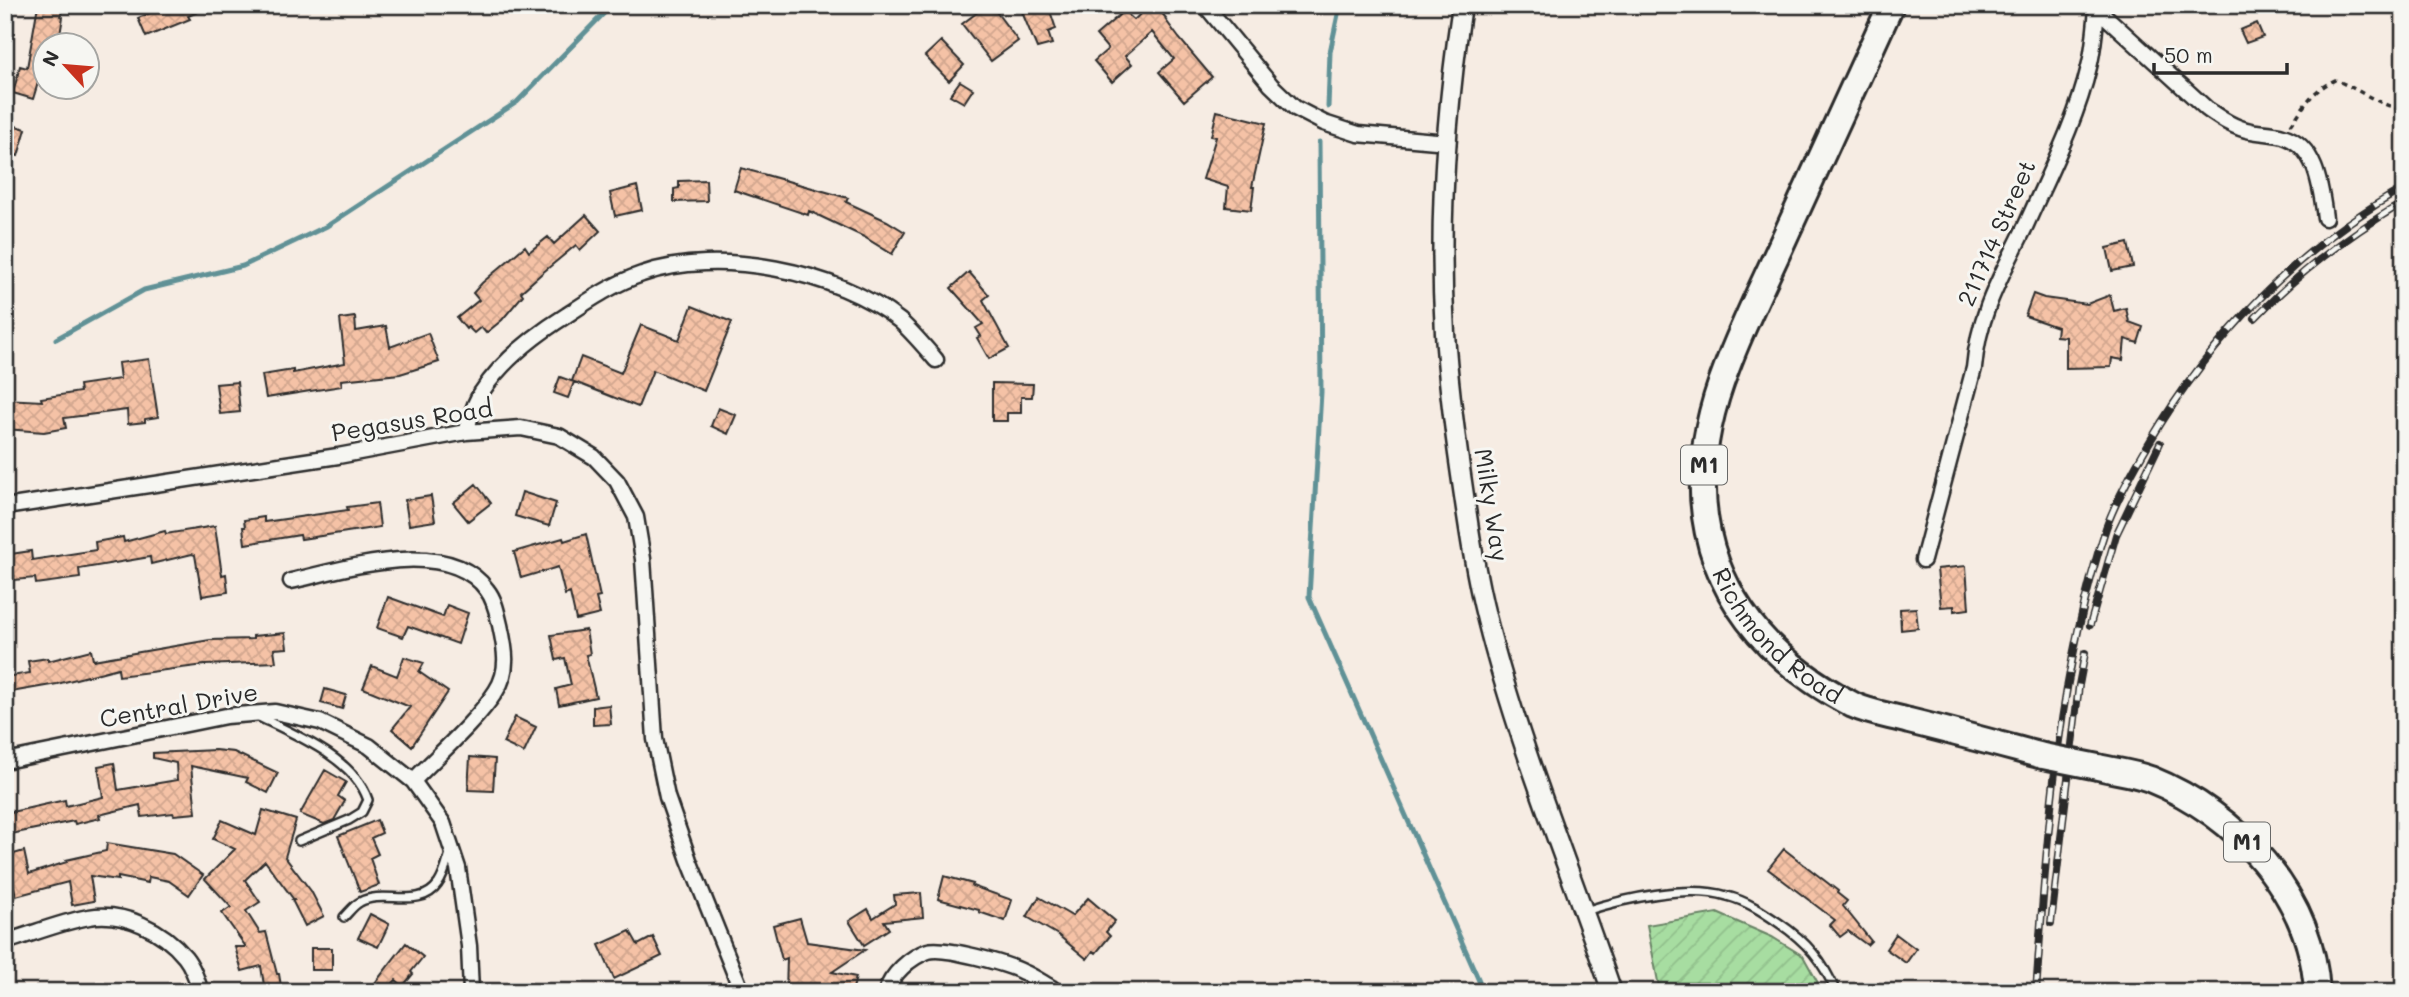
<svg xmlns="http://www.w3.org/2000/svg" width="2409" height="997" font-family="Mali,sans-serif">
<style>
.garden{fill:url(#garden-furrows);stroke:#698466;stroke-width:2}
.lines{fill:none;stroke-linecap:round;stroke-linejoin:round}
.stream{stroke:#609196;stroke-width:5}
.building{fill:url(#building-cross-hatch);stroke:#2b2b2b;stroke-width:2}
.service-casing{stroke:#2b2b2b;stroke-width:12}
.minor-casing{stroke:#2b2b2b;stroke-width:19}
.tertiary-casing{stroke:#2b2b2b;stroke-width:23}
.trunk-casing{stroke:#2b2b2b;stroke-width:30}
.path{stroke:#2b2b2b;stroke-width:3.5;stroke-dasharray:5 5;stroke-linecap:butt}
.service{stroke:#f6f6f2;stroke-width:7}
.minor{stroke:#f6f6f2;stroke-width:14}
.tertiary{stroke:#f6f6f2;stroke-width:18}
.trunk{stroke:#f6f6f2;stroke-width:24}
.rail-casing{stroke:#2b2b2b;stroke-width:8}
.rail{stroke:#f6f6f2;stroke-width:5;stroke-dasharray:16;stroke-linecap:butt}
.trunk-bridge-casing{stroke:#2b2b2b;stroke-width:30;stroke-linecap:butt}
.trunk-bridge{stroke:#f6f6f2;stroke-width:24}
.labels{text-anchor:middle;stroke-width:6;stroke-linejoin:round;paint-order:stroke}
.shield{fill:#f6f6f2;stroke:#686867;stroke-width:2}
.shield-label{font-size:23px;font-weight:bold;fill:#2b2b2b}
.street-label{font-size:24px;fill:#2b2b2b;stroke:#f6f6f2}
</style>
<defs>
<pattern id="garden-furrows" width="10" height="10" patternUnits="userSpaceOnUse" patternTransform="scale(1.75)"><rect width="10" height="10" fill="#a7dda1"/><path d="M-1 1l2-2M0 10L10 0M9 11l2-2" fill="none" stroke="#90be8b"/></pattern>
<pattern id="building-cross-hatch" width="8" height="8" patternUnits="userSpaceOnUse" patternTransform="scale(1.75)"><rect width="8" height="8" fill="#f5c2a6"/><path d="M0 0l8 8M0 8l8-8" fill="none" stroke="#d2a78f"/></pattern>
</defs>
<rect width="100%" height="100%" fill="#f6ece3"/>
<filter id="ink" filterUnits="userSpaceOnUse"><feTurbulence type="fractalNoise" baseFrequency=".0143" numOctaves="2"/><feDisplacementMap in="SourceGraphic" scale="14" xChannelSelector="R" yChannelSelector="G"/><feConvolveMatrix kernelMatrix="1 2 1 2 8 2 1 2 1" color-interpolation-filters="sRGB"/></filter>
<g filter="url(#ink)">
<path class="garden" d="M 1717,913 L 1772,937 L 1803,956 L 1823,992 L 1660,992 L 1647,925 Z"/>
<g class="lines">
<path class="stream" d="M 1328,107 L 1330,52 L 1340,5
M 1319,142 L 1321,392 L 1309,597 L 1484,992
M 56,339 L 144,290 L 243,266 L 327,226 L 517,102 L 612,5"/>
</g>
<path class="building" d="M 38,5 L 62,5 L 61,16 L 63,17 L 58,46 L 46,46 L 46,56 L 33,99 L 13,93 L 20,66 L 27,68 Z
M 169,5 L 213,5 L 213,6 L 188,16 L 190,19 L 146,37 L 138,18 Z
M 987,5 L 991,5 L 1018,41 L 991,61 L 962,24 Z
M 1019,5 L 1048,5 L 1056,29 L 1048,32 L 1052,44 L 1037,48 Z
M 1150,5 L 1155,5 L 1166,18 L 1165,19 L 1179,38 L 1212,77 L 1184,101 L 1159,72 L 1174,59 L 1152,32 L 1125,56 L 1132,64 L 1112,82 L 1094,61 L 1108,49 L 1096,35 L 1124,11 L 1134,20 Z
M 2257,23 L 2263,37 L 2246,43 L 2240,30 Z
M 941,41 L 964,65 L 949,81 L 925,56 Z
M 960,81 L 973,89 L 964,103 L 950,95 Z
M 1217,111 L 1266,123 L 1252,187 L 1254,187 L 1251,210 L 1226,207 L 1228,187 L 1203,179 L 1216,137 L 1211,136 Z
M 5,123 L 26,129 L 18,156 L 5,152 Z
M 741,168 L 848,198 L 846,202 L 887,221 L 905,232 L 892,254 L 864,237 L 809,211 L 808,215 L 734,190 Z
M 706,180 L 707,201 L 674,202 L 674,189 L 679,188 L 679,181 Z
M 637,186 L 642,210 L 615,216 L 610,193 Z
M 586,215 L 600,231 L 580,250 L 576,245 L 541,274 L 521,292 L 523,295 L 502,320 L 486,333 L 481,327 L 474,333 L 468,327 L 466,329 L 457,318 L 479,300 L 473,293 L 482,283 L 525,246 L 529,252 L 548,237 L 554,244 Z
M 2128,243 L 2133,267 L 2112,271 L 2107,248 Z
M 969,272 L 989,295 L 983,300 L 1009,348 L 989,359 L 977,338 L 981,336 L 976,328 L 983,324 L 951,288 Z
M 2033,294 L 2044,298 L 2087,304 L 2110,295 L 2114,311 L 2126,308 L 2129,322 L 2143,327 L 2138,343 L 2125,339 L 2123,360 L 2112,358 L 2111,367 L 2066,368 L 2066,337 L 2056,336 L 2057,327 L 2025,316 Z
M 692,306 L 732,322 L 704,391 L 653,370 L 638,407 L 572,381 L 581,357 L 621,373 L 641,325 L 679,340 Z
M 355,317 L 356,331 L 386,326 L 390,347 L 428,333 L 439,362 L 400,374 L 341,380 L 342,386 L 266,398 L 262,375 L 293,370 L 293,373 L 345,363 L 340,319 Z
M 149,359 L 158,417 L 145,419 L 145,422 L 128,424 L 127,410 L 64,418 L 66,428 L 44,432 L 5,429 L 5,399 L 42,401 L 41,398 L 80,392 L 79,385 L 120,379 L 118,363 Z
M 560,377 L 574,382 L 568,398 L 554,393 Z
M 237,382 L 240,412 L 220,414 L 216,384 Z
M 992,383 L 1033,384 L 1032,397 L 1021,397 L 1021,413 L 1007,413 L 1007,421 L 992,421 Z
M 718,408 L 736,415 L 728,434 L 711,426 Z
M 476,484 L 491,503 L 468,521 L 453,503 Z
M 522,492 L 556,503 L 549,526 L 515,516 Z
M 431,496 L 435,521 L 409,525 L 405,500 Z
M 377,503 L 380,527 L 301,539 L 300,535 L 245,544 L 243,527 L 245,527 L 244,520 L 264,517 L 264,522 L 348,510 L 347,507 Z
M 215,526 L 222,575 L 226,574 L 228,592 L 202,596 L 195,555 L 192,554 L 151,564 L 150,557 L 79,569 L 80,578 L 36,584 L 35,578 L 14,580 L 14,576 L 5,578 L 5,555 L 11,554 L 31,551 L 32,560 L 96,550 L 95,542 L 123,537 L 124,542 L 165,531 L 166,534 Z
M 586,534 L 600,597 L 596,598 L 600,614 L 576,620 L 570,593 L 565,595 L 558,567 L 521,578 L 514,552 L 563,538 L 564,541 Z
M 1966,566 L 1969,609 L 1954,611 L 1954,606 L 1941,607 L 1937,569 Z
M 388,597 L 443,617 L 447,605 L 468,613 L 458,644 L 408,626 L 403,637 L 377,628 Z
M 1916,608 L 1918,628 L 1901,630 L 1900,609 Z
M 586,630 L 590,654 L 586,655 L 596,697 L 559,705 L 556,689 L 571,685 L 565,658 L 556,660 L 551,635 Z
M 285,633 L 287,648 L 274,649 L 276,662 L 205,665 L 119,676 L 118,668 L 57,684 L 5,693 L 5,677 L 30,673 L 28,661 L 48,658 L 48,661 L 91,650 L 93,660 L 210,640 L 253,639 L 253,636 Z
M 404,657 L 424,663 L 419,672 L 448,692 L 412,746 L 392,729 L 410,707 L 363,688 L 372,666 L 397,676 Z
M 325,689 L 346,695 L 342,709 L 321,703 Z
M 609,705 L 611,724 L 593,725 L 593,707 Z
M 515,717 L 536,727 L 524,753 L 503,743 Z
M 215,750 L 234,752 L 278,773 L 268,793 L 246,782 L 248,778 L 191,766 L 196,813 L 174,815 L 173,813 L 142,817 L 140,805 L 99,815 L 100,818 L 75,824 L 74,821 L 11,834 L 7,813 L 65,800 L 66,806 L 103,797 L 98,766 L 114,763 L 118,790 L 177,780 L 176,763 L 153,758 L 153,753 Z
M 470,757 L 495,759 L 493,791 L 468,790 Z
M 325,770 L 346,782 L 338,796 L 345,801 L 334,820 L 324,824 L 300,814 Z
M 263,810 L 296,820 L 285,857 L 311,891 L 324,916 L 305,926 L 292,900 L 294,900 L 265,861 L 245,880 L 260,902 L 246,911 L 260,933 L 266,932 L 277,974 L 279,974 L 282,992 L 265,992 L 261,966 L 242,971 L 235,947 L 246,947 L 222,913 L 231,907 L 205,879 L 235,849 L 213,839 L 222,820 L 256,835 Z
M 377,820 L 382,833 L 371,838 L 378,854 L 370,858 L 379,885 L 360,892 L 338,836 Z
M 107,843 L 173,854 L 203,875 L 189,895 L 169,881 L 149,877 L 148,883 L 118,877 L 118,880 L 90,876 L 94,901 L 72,905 L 68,882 L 16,896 L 7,856 L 24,851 L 29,874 L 67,862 L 66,860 L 106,851 Z
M 1784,849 L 1838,891 L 1837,893 L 1847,901 L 1843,906 L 1871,941 L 1867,945 L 1848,931 L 1840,937 L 1830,925 L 1835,920 L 1768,869 Z
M 944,876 L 973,884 L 972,886 L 1012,900 L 1005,921 L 979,912 L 979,910 L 938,899 Z
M 921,893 L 923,917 L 884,921 L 889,929 L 864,945 L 849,921 L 868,909 L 873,918 L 895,904 L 894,895 Z
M 1039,897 L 1072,916 L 1088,898 L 1115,921 L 1106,932 L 1110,936 L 1096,953 L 1093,951 L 1087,959 L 1058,935 L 1027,917 Z
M 370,914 L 389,924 L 378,947 L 358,938 Z
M 800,918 L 807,942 L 865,950 L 832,972 L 856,977 L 852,992 L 786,992 L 787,958 L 782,960 L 773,925 Z
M 630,931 L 638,945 L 653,937 L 662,956 L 614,979 L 599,945 Z
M 1896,934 L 1916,949 L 1906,963 L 1886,949 Z
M 406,943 L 423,957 L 411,972 L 413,974 L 403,986 L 396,980 L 385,992 L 375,983 Z
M 311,948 L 332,948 L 332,970 L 311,970 Z"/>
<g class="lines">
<g class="service-casing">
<path id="service" d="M 257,716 C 294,734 354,758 368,800 L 362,812 L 349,820 L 299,841
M 1585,911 C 1623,899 1688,884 1727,896 C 1747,901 1763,912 1779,923 C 1807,942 1823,961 1836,992
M 344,917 C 349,912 354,905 360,902 C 384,889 420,910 438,884 C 444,876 447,863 450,853"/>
</g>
<g class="minor-casing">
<path id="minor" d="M 1205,5 L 1271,85 L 1295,108 L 1324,123 L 1358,134 L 1447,142
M 2093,5 L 2207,109 C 2220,118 2234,128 2251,131 C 2261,133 2273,133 2283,136 C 2317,146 2321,189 2325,218
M 466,432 C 470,420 473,404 481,393 C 502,360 535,335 567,315 C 591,299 615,283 642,274 C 717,247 838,271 900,321 C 913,333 925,347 936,360
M 5,507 L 338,456 L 466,432 L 521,428 L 559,436 L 594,457 L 617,481 L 636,517 L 643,559 L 655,739 L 667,797 L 689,860 L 742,992
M 1923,560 L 1974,368 C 1979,311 2002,275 2026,225 C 2049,173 2076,122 2089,67 C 2094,48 2095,28 2097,9
M 291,581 C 345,569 448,535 487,590 C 495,600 497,613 500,625 C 505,648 510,670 496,691 C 476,722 439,754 413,781
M 5,761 L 226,716 L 275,712 L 320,722 L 369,746 L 413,781 L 443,823 L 458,868 L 469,946 L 471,992
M 5,942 C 32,934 61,922 89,917 C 124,911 163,930 185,957 C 193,967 197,980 201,992
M 886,992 C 891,975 910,957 928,951 C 943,946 1008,964 1023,972 C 1033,976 1043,983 1052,988"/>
</g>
<g class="tertiary-casing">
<path id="tertiary" d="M 1462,5 C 1446,112 1438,224 1445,333 C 1448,380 1454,427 1461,475 C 1468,523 1475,573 1487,620 C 1519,747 1570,869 1612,992"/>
</g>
<g class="trunk-casing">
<g id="trunk">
<path id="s1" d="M 1891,5 C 1855,84 1819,163 1783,241 C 1764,283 1743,324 1727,367 C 1670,512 1715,633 1853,705 C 1870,713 1892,716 1909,721 C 1954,732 1998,744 2043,756"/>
<path d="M 2098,767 C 2115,771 2134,773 2150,779 C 2237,814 2312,895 2317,992"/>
</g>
</g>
<path class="path" d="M 2291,125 C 2306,104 2310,92 2335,80 C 2359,89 2378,105 2404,110"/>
<use href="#service" class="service"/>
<use href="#minor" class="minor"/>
<use href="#tertiary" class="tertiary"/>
<use href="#trunk" class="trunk"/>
<g class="rail-casing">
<path id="rail" d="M 2255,318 C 2299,272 2350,234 2404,202
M 2090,625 L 2116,535 L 2160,443
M 2051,923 L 2079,685 L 2085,653
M 2036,992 C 2047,839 2057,674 2106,528 C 2117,498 2133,470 2149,443 C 2210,339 2298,247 2404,188"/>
</g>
<use href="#rail" class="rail"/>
<g class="trunk-bridge-casing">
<path id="trunk-bridge" d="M 2043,756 L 2098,767"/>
</g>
<use href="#trunk-bridge" class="trunk-bridge"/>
</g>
</g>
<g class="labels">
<g class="shield">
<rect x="1681" y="445.5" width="46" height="39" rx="5"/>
<rect x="2224" y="822.5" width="46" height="39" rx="5"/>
</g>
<g class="shield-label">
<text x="1704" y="473">M1</text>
<text x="2247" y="850">M1</text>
</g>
<g class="street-label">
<text transform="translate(1997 233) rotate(-66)" y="8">211714 Street</text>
<text transform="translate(412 421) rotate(-9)" y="8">Pegasus Road</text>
<text transform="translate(1491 505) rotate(81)" y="8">Milky Way</text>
<text dy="8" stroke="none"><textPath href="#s1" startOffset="695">Richmond Road</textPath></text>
<text transform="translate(179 706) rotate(-10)" y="8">Central Drive</text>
</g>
</g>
<rect width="2409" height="997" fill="none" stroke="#f6f6f2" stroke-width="28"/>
<rect x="14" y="14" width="2381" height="969" fill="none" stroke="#2b2b2b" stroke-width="2.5" filter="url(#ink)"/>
<g transform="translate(66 66) rotate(296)"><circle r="33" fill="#f6f6f2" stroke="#a5a5a2" stroke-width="2"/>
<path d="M0-5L12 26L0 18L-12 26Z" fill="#c8321e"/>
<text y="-10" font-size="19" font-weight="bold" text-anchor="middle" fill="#2b2b2b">N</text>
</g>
<path d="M2154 63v10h133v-10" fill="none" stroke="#2b2b2b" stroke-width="3.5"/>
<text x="2164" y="63" font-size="21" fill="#2b2b2b" stroke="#f6f6f2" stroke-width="5" paint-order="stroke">50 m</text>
</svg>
